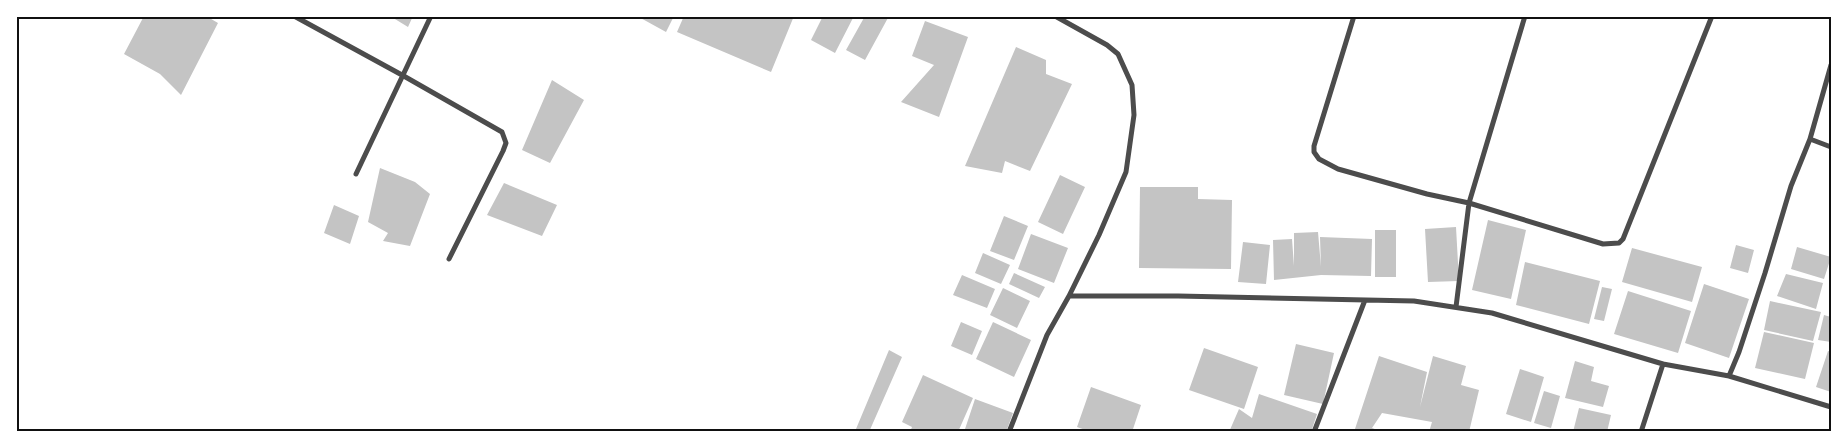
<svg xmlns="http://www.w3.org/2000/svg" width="1847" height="448" font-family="Inter,sans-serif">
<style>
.building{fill:#c4c4c4}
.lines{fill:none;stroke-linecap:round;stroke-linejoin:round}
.minor{stroke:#4c4c4c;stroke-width:5}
.neatline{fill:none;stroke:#111;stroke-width:2}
</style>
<rect width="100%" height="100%" fill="#fff"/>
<path class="building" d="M 144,16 L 206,16 L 218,23 L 181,95 L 160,74 L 124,54 Z
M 390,16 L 413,16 L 408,27 Z
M 637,16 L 674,16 L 666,32 Z
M 684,16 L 794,16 L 771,72 L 677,32 Z
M 823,16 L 854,16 L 835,53 L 811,40 Z
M 865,16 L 889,16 L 865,60 L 846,50 Z
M 925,21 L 968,37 L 939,117 L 901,102 L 934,65 L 912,56 Z
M 1016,47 L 1046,60 L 1046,74 L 1072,84 L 1030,171 L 1005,161 L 1002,173 L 965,166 Z
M 552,80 L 584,100 L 550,163 L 522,150 Z
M 380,168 L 415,182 L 430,194 L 410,246 L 383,241 L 388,233 L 368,222 Z
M 1060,175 L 1085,187 L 1063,234 L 1038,222 Z
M 504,183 L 557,205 L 542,236 L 487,215 Z
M 1140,187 L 1198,187 L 1198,199 L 1232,200 L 1231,269 L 1139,268 Z
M 334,205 L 359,216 L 350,244 L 324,233 Z
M 1004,216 L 1028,226 L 1014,260 L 990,251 Z
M 1488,220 L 1526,230 L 1511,299 L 1472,290 Z
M 1456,227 L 1459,281 L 1428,282 L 1425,229 Z
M 1375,230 L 1396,230 L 1396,277 L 1375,277 Z
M 1318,232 L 1321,267 L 1320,237 L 1372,239 L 1371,276 L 1321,275 L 1274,280 L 1273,240 L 1292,239 L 1294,266 L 1294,233 Z
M 1031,234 L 1068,248 L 1054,283 L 1018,269 Z
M 1243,242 L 1270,245 L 1266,284 L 1238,282 Z
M 1736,245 L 1754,250 L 1748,273 L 1730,268 Z
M 1797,247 L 1831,257 L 1824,279 L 1791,269 Z
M 1632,248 L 1702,267 L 1692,302 L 1622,282 Z
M 983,253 L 1010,265 L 1001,284 L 975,273 Z
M 1525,262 L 1600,281 L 1589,324 L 1516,305 Z
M 1014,273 L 1045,287 L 1039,298 L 1009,284 Z
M 1786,274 L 1823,283 L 1816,309 L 1777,296 Z
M 962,275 L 995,289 L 987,308 L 953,295 Z
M 1704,284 L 1749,299 L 1729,358 L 1685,343 Z
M 1602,287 L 1612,289 L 1604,321 L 1594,319 Z
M 1003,288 L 1030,301 L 1017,328 L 990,315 Z
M 1628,291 L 1691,311 L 1678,353 L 1614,334 Z
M 1770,301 L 1821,312 L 1813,341 L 1764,330 Z
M 1824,315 L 1831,317 L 1831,342 L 1818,340 Z
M 961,322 L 982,331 L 972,355 L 951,346 Z
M 993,322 L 1031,340 L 1014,377 L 976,359 Z
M 1764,332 L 1814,343 L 1805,379 L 1755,368 Z
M 1296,344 L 1334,353 L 1323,404 L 1284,395 Z
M 1204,348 L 1258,367 L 1244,409 L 1189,390 Z
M 889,350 L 902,357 L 869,432 L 860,432 L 856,429 Z
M 1828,351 L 1831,352 L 1831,392 L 1816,387 Z
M 1379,356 L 1427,372 L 1420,407 L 1433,356 L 1466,366 L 1461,385 L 1479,390 L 1469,432 L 1456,429 L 1456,432 L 1429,432 L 1432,422 L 1382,413 L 1372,428 L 1383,432 L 1354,432 Z
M 1575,361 L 1594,367 L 1591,381 L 1609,386 L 1603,407 L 1565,398 Z
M 1520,369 L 1544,377 L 1531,422 L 1506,414 Z
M 923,375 L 973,398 L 958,432 L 910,432 L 912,427 L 902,422 Z
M 1091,387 L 1141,405 L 1132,432 L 1091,432 L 1077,427 Z
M 1544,391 L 1560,396 L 1551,428 L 1534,423 Z
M 1259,394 L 1317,414 L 1311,432 L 1229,432 L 1239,409 L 1252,418 Z
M 975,399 L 1013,413 L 1006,432 L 964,432 Z
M 1579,408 L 1611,415 L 1607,432 L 1573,432 Z"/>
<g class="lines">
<path class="minor" d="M 294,16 L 402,75 L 502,132 L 506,143 L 503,151 L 449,259
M 1055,16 L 1107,45 L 1118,54 L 1132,85 L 1134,115 L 1126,172 L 1099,235 L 1069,296 L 1178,296 L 1414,301 L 1492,313 L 1663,364 L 1729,376 L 1831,407
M 1354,16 L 1314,146 L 1314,152 L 1319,159 L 1338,169 L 1427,194 L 1469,203 L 1603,244 L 1619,243 L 1623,239 L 1712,16
M 1810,139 L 1831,147
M 356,174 L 431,16
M 1456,307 L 1469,203 L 1525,16
M 1729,376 L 1739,352 L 1765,273 L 1791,186 L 1810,139 L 1831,65
M 1009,432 L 1047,335 L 1069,296
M 1314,432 L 1365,300
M 1641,432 L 1663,364"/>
</g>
<rect width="1847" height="448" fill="none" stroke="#ffffff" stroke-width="35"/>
<rect x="18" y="18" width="1812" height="412" class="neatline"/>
</svg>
